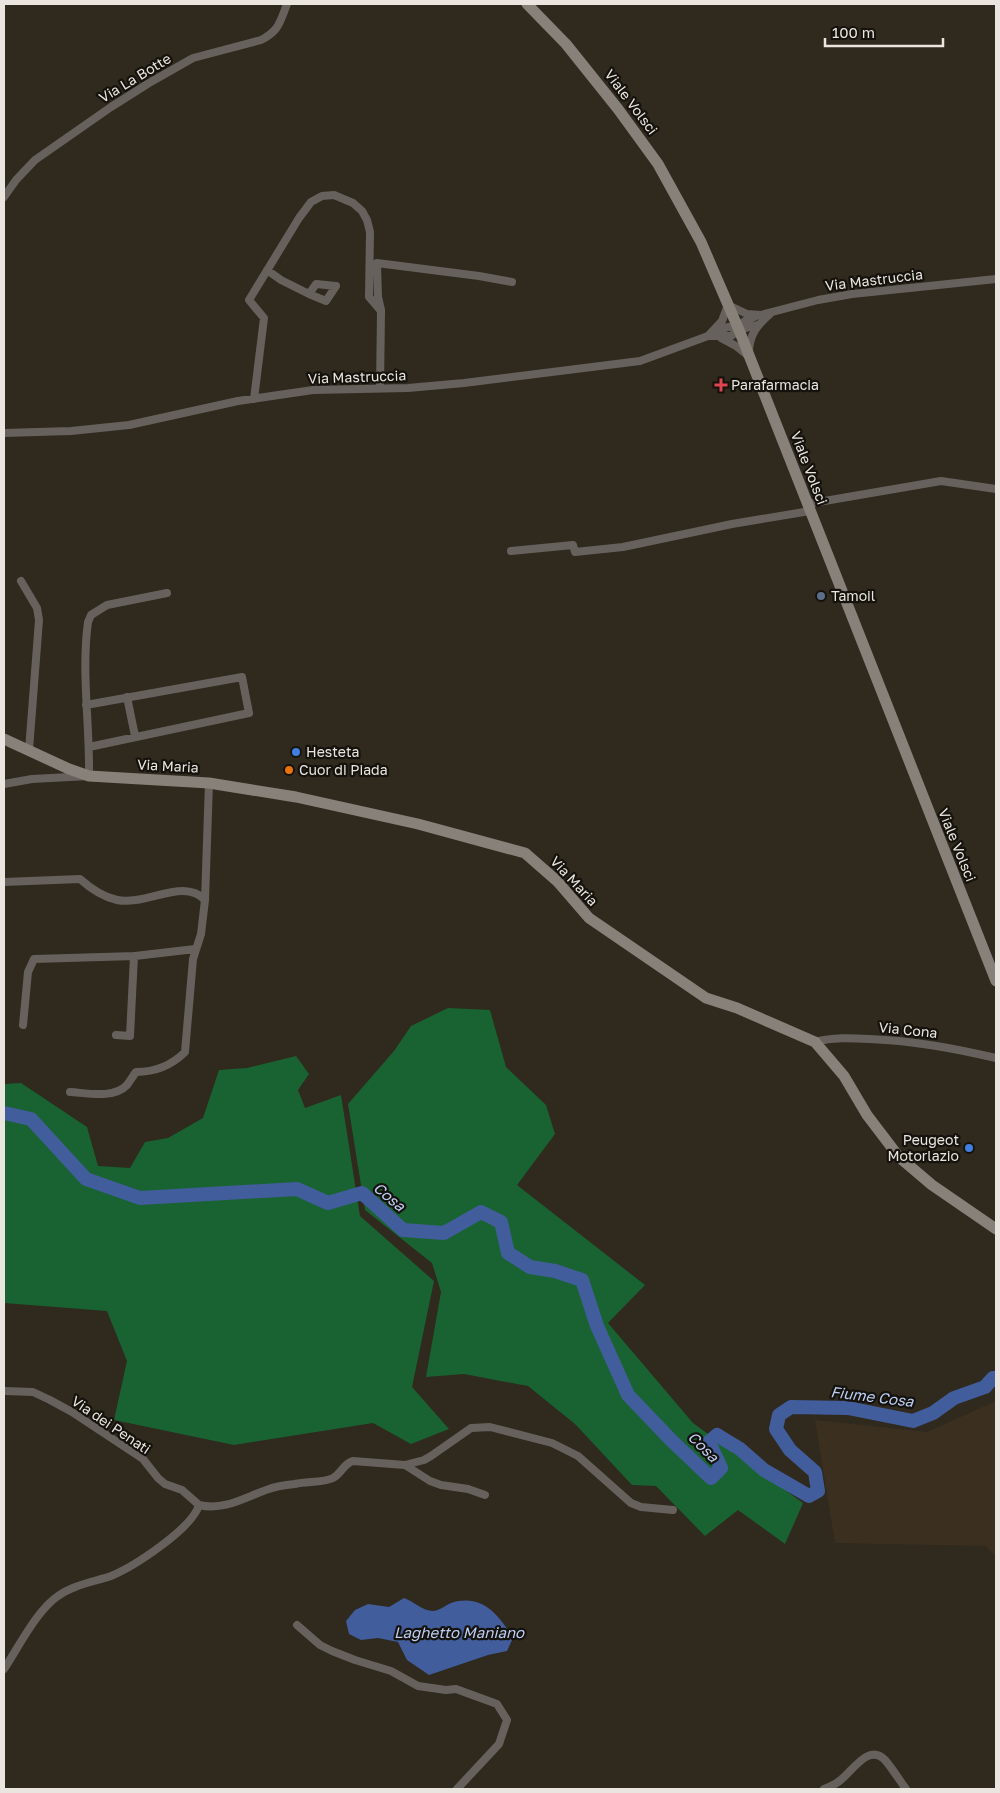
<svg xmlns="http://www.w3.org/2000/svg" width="1000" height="1793" font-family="'Golos Text',sans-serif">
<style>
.built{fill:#3b3020}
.forest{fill:#196332}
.water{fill:#415d9c}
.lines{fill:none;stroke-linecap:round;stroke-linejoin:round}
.river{stroke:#415d9c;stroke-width:14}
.street{stroke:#66615c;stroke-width:8}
.secondary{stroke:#878179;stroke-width:11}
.health-dot{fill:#e0444e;stroke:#15120d;stroke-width:2}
.service-dot{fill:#5c6f8a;stroke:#15120d;stroke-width:2}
.shop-dot{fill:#3f7fe0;stroke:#15120d;stroke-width:2}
.food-dot{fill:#e8710a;stroke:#15120d;stroke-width:2}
.labels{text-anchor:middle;stroke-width:4.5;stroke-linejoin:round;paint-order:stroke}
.street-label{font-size:14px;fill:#eae5df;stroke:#15120d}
.poi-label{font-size:14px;fill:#eae5df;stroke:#15120d;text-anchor:start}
.water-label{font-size:15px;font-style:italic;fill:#bccef3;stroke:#15120d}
</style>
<rect width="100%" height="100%" fill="#2f291e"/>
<path class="built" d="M 996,1401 L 996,1557 L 986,1546 L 835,1543 L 815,1420 L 927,1432 Z"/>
<path class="forest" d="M 448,1008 L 490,1010 L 506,1067 L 546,1105 L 555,1134 L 517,1185 L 645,1285 L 608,1323 L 693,1423 L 803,1503 L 785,1544 L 738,1510 L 705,1536 L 656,1486 L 632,1485 L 575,1424 L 528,1386 L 464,1374 L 426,1377 L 441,1292 L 432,1263 L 365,1210 L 348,1104 L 394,1051 L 411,1026 Z
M 296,1056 L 309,1074 L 298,1090 L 305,1108 L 341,1095 L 360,1216 L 434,1281 L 412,1387 L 449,1429 L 411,1444 L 373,1423 L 234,1445 L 114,1420 L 127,1361 L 107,1311 L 4,1303 L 4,1084 L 21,1083 L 87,1127 L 98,1166 L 130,1168 L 145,1142 L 168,1138 L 203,1118 L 219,1070 L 247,1068 Z"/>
<path class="water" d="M 404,1598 C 413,1601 423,1611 433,1611 C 439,1611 446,1605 451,1603 C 482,1593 499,1615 513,1638 L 507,1651 L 488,1655 L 429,1675 L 407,1660 L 398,1642 L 378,1638 L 361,1640 L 349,1634 L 346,1621 L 355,1610 L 368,1604 L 389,1607 Z"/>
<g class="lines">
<path class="river" d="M 4,1113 L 31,1119 L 86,1179 L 140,1198 L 297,1189 L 328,1203 L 362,1193 L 403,1230 L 444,1233 L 481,1212 L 501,1222 L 508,1253 L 530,1267 L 555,1271 L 582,1280 L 597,1326 L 628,1395 L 671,1440 L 711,1478 L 721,1468 L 709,1442 L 717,1435 L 740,1449 L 764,1470 L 809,1496 L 818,1491 L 815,1472 L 790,1450 L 776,1429 L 779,1415 L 791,1407 L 848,1408 L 913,1421 L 933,1413 L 954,1398 L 985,1387 L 993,1378 L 996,1378"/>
<path class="street" d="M 4,197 L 16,180 L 35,160 L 111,107 L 149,83 L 193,58 L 261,40 C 279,31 280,22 287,4
M 267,270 L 281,280 L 309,294 L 316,284 L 336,286 L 326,301 L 309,294
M 381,310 L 378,297 L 377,263 L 479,276 L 512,282
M 717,331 L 728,327 L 737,327 L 745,321 L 756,316
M 708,336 L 731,336 L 739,330 L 757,325
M 721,338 L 736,346 L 747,355
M 749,353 C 749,335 757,325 770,314
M 254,399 L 264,318 L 249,300 L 299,218 L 311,202 L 322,196 L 334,195 L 353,203 L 362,211 L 367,220 L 370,232 L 369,297 L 381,311 L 380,388
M 4,433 L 71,431 L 129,425 L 238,401 L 313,390 L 408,388 L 464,383 L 640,361 L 708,336 L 722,321 L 728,305 L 747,314 L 761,315 L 818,300 L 852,294 L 996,279
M 807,504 L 941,481 L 996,489
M 511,551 L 573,545 L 575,552 L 623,547 L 732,524 L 810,511
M 21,581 L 37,608 L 39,620 L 29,750
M 127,697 L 135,736
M 86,705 L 242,677 L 249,713 L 89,747
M 4,784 L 32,779 L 89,776 C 90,724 81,673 88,622 L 91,615 L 107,605 L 167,593
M 4,882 L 80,879 C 90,888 103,897 117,900 C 146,906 184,877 205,900 L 201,934 L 193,959 L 185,1052 C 171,1066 155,1072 136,1072 C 133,1076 130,1081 127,1085 C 114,1099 87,1093 70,1092
M 205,900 L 209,783
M 23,1025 L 28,972 L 34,959 L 135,956 L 195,949
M 116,1035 L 130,1036 L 134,956
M 815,1042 C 833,1037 851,1038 870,1039 C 915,1041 952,1048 996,1058
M 4,1391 L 33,1392 L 50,1400 L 72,1412 L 143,1459 L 158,1478 L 165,1484 L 182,1490 L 199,1505 C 192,1529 133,1567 111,1576 C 93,1582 73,1585 58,1596 C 37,1610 18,1648 4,1669
M 405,1465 L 430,1481 L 441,1485 L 468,1489 L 485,1495
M 199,1505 C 225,1511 245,1497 269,1489 C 277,1486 287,1485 295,1484 C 307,1481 323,1483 333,1478 C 342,1473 344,1463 353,1461 L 405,1465 L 424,1460 L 431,1456 L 471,1428 L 490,1427 L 552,1443 L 578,1456 L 631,1503 L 641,1507 L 673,1510
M 297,1625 L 320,1645 L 332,1651 L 355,1660 L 391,1671 L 418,1686 L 446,1690 L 456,1689 L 497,1704 L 507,1720 L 499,1744 L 457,1789
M 824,1789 C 829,1787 834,1785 838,1782 C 851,1774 868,1742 885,1760 C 892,1768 900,1781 906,1789"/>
<path class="secondary" d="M 527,4 L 566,44 L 618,109 L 658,164 L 701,242 L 739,330 L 996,981
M 4,739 L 69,769 L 89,776 L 209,783 L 296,797 L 418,824 L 525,853 L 557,881 L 589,918 L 706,998 L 737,1008 L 815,1042 L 844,1076 L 867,1115 L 899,1157 L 932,1185 L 996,1229"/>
</g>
<path class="health-dot" d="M718.5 377.5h5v5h5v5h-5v5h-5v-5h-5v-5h5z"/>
<circle class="service-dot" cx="821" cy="596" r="5"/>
<g class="shop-dot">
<circle cx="296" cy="752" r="5"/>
<circle cx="969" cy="1148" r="5"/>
</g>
<circle class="food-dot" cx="289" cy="770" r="5"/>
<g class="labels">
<g class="street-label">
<text transform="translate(135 78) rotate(-31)" y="5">Via La Botte</text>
<text transform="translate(631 102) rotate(53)" y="5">Viale Volsci</text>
<text transform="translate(874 280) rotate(-7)" y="5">Via Mastruccia</text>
<text transform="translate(357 377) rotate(-2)" y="5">Via Mastruccia</text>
<text transform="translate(809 468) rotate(69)" y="5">Viale Volsci</text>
<text transform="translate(168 766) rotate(3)" y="5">Via Maria</text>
<text transform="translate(957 845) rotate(68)" y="5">Viale Volsci</text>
<text transform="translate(574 881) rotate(47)" y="5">Via Maria</text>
<text transform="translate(908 1030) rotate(6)" y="5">Via Cona</text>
<text transform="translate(111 1425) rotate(34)" y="5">Via dei Penati</text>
</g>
<g class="poi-label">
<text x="731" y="390">Parafarmacia</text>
<text x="831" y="601">Tamoil</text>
<text x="306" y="757">Hesteta</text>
<text x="299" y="775">Cuor di Piada</text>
<text x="959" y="1145" text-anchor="end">Peugeot<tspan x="959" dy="16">Motorlazio</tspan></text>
</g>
<g class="water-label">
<text transform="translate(389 1197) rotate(40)" y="5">Cosa</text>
<text transform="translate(872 1397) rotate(7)" y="5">Fiume Cosa</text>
<text transform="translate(703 1447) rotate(45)" y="5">Cosa</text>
<text x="459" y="1638">Laghetto Maniano</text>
</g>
</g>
<rect width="1000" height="1793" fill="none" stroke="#eae5df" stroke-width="10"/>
<path d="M825 38v8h118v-8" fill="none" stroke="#eae5df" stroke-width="2.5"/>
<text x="832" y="38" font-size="15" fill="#eae5df" stroke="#15120d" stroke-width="4" paint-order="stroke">100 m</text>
</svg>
